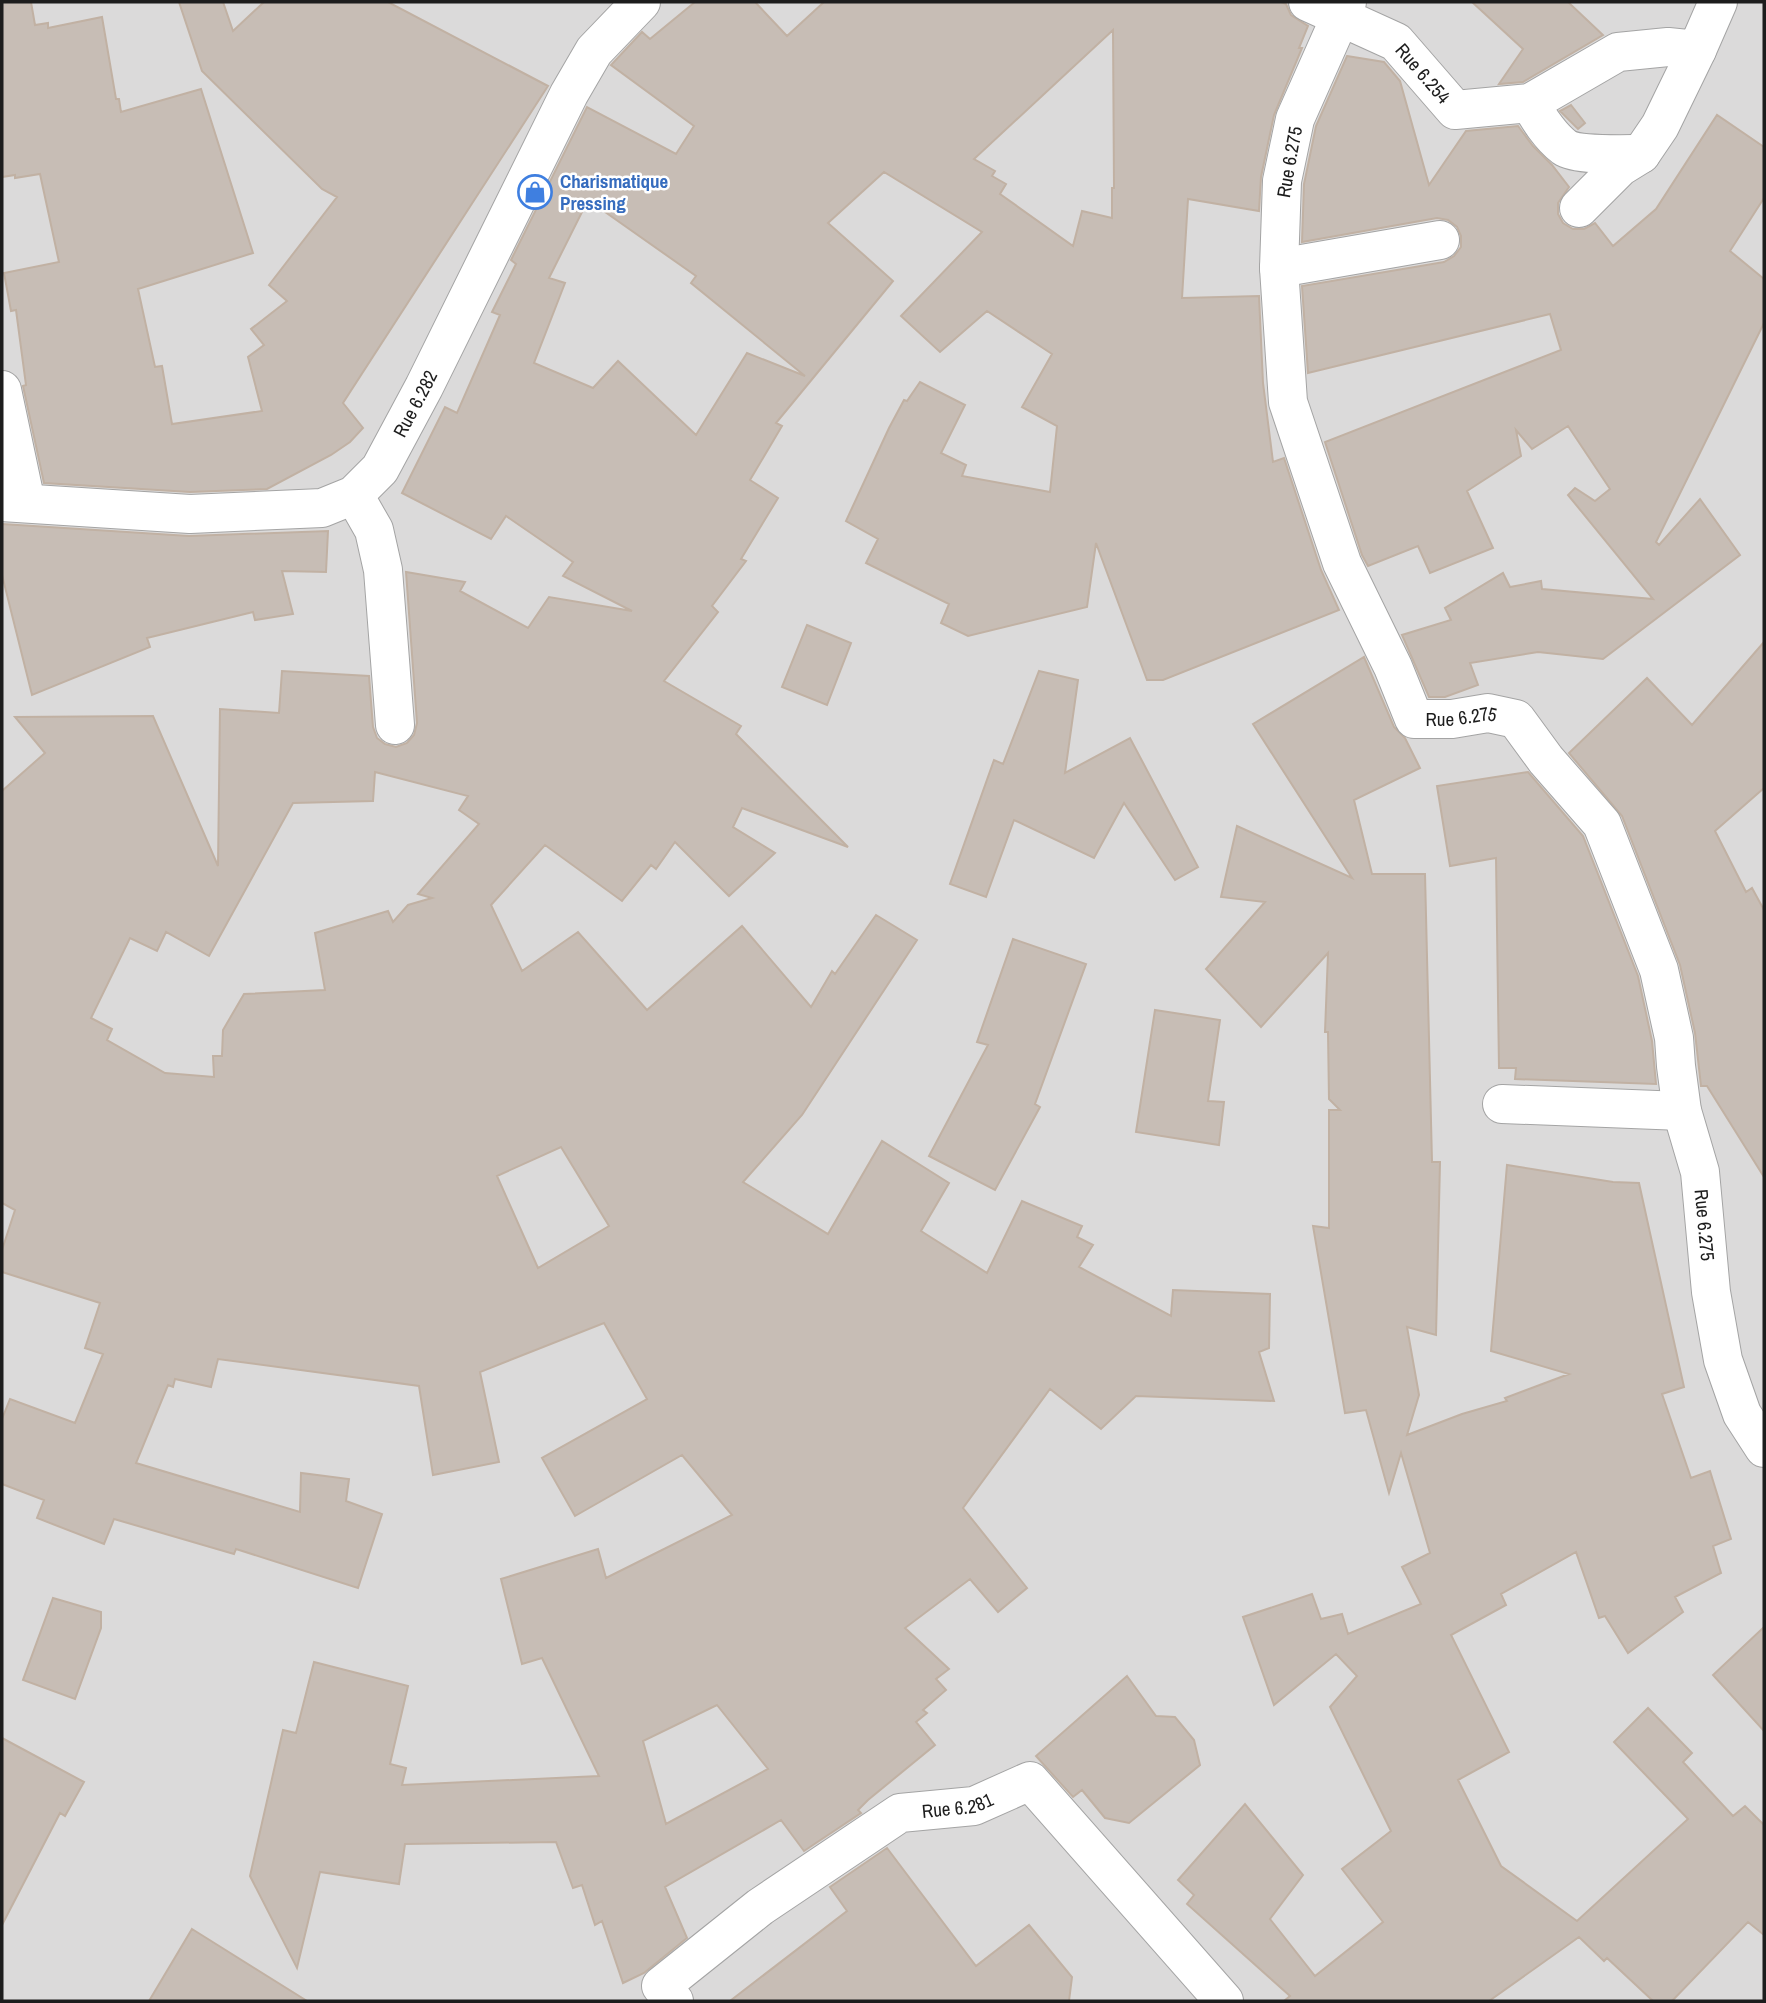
<svg xmlns="http://www.w3.org/2000/svg" width="1766" height="2003" font-family="'Archivo Narrow',sans-serif">
<style>
.residential{fill:#dbdada}
.building{fill:#c7bdb5;stroke:#c1b1a3;stroke-width:2;fill-rule:evenodd}
.lines{fill:none;stroke-linecap:round;stroke-linejoin:round}
.minor-casing{stroke:#a4a4a4;stroke-width:40}
.minor{stroke:#fff;stroke-width:38}
.labels{text-anchor:middle;stroke-width:5;stroke-linejoin:round;paint-order:stroke}
.street-label{font-size:19px;fill:#1d1d1d;stroke:#fff}
.shop-label{font-size:19px;font-weight:bold;fill:#366cbe;stroke:#fff;text-anchor:start}
</style>
<rect width="100%" height="100%" fill="#efebe2"/>
<path class="residential" d="M 2,2 L 1764,2 L 1764,2001 L 2,2001 Z"/>
<path class="building" d="M 2,2 L 31,2 L 35,25 L 48,23 L 48,28 L 102,17 L 116,99 L 119,99 L 121,112 L 201,89 L 253,253 L 138,289 L 155,367 L 162,366 L 172,424 L 262,411 L 248,357 L 264,345 L 251,329 L 287,301 L 269,285 L 337,197 L 322,189 L 202,71 L 179,2 L 223,2 L 233,31 L 264,2 L 388,2 L 548,86 L 343,403 L 363,428 L 350,442 L 331,455 L 267,489 L 190,492 L 44,483 L 23,386 L 26,385 L 16,310 L 11,311 L 4,273 L 59,262 L 40,174 L 15,178 L 15,175 L 2,177 Z
M 695,2 L 755,2 L 787,36 L 824,2 L 1281,2 L 1286,4 L 1291,15 L 1308,26 L 1299,48 L 1302,48 L 1274,115 L 1261,177 L 1259,211 L 1188,199 L 1182,298 L 1259,296 L 1263,383 L 1273,462 L 1284,458 L 1321,570 L 1339,610 L 1163,680 L 1147,680 L 1096,543 L 1087,607 L 968,636 L 941,623 L 949,604 L 866,563 L 878,539 L 846,521 L 889,428 L 904,400 L 907,401 L 920,382 L 965,405 L 941,453 L 966,465 L 962,476 L 1050,492 L 1057,426 L 1022,407 L 1052,354 L 987,311 L 940,352 L 901,316 L 982,232 L 884,172 L 828,223 L 893,281 L 776,423 L 782,426 L 750,480 L 778,498 L 741,559 L 746,561 L 712,606 L 718,612 L 664,681 L 741,726 L 736,734 L 848,847 L 742,808 L 733,827 L 775,853 L 729,896 L 675,842 L 656,869 L 651,865 L 622,901 L 545,845 L 491,905 L 522,971 L 578,932 L 647,1010 L 742,926 L 811,1007 L 832,971 L 835,974 L 876,915 L 917,940 L 802,1115 L 743,1182 L 828,1234 L 882,1141 L 949,1183 L 921,1231 L 987,1273 L 1022,1201 L 1082,1226 L 1077,1237 L 1093,1245 L 1079,1267 L 1171,1316 L 1173,1290 L 1270,1294 L 1269,1348 L 1259,1352 L 1274,1401 L 1136,1396 L 1101,1429 L 1050,1389 L 963,1508 L 1027,1588 L 998,1612 L 970,1579 L 905,1628 L 949,1669 L 936,1679 L 946,1690 L 923,1710 L 927,1713 L 916,1722 L 935,1745 L 868,1800 L 858,1810 L 861,1813 L 804,1851 L 781,1820 L 665,1887 L 687,1938 L 644,1973 L 623,1983 L 602,1921 L 595,1925 L 582,1885 L 573,1888 L 556,1842 L 405,1844 L 399,1884 L 320,1872 L 297,1968 L 250,1876 L 283,1730 L 296,1733 L 314,1662 L 408,1686 L 390,1764 L 406,1768 L 402,1785 L 599,1776 L 542,1658 L 522,1664 L 501,1579 L 598,1549 L 606,1578 L 732,1515 L 682,1455 L 575,1516 L 542,1458 L 647,1399 L 604,1323 L 480,1372 L 499,1462 L 433,1475 L 419,1386 L 218,1359 L 211,1387 L 175,1379 L 173,1387 L 168,1385 L 136,1463 L 300,1512 L 301,1473 L 349,1479 L 346,1501 L 382,1514 L 358,1588 L 236,1549 L 234,1554 L 114,1519 L 104,1544 L 37,1518 L 44,1500 L 2,1484 L 2,1419 L 10,1399 L 75,1423 L 103,1354 L 85,1348 L 100,1303 L 2,1272 L 2,1250 L 15,1210 L 2,1203 L 2,791 L 45,753 L 15,717 L 153,716 L 218,866 L 220,709 L 279,713 L 282,671 L 369,676 L 373,727 L 377,738 L 385,744 L 396,747 L 407,743 L 414,735 L 417,723 L 406,572 L 465,582 L 460,591 L 528,628 L 549,597 L 632,611 L 563,576 L 573,562 L 506,516 L 491,539 L 402,493 L 445,407 L 457,413 L 500,315 L 492,312 L 516,264 L 511,260 L 587,107 L 676,154 L 694,126 L 611,65 L 642,32 L 650,39 ZM 1113,30 L 1114,188 L 1112,188 L 1112,218 L 1082,211 L 1073,246 L 1000,194 L 1006,184 L 992,176 L 995,171 L 974,159 ZM 588,200 L 696,276 L 691,283 L 805,376 L 747,353 L 696,435 L 618,361 L 593,388 L 534,363 L 565,283 L 549,278 ZM 375,772 L 468,796 L 459,810 L 479,824 L 418,894 L 432,898 L 408,905 L 393,922 L 388,911 L 315,933 L 325,990 L 244,994 L 223,1030 L 222,1056 L 213,1056 L 214,1077 L 165,1073 L 107,1040 L 112,1029 L 91,1018 L 130,938 L 157,951 L 166,932 L 209,956 L 293,803 L 373,801 ZM 561,1147 L 609,1226 L 538,1268 L 497,1176 ZM 717,1705 L 768,1769 L 666,1824 L 643,1741 Z
M 1472,2 L 1568,2 L 1603,35 L 1523,82 L 1499,84 L 1523,49 Z
M 1347,56 L 1384,62 L 1400,81 L 1429,185 L 1466,131 L 1518,126 L 1533,146 L 1552,165 L 1569,187 L 1558,203 L 1558,214 L 1563,223 L 1573,229 L 1584,229 L 1595,223 L 1613,246 L 1656,209 L 1717,115 L 1764,147 L 1764,198 L 1730,251 L 1764,279 L 1764,323 L 1656,542 L 1659,545 L 1700,499 L 1740,555 L 1603,659 L 1538,652 L 1470,663 L 1478,685 L 1445,697 L 1429,697 L 1402,635 L 1451,620 L 1445,608 L 1503,573 L 1510,587 L 1541,581 L 1542,589 L 1653,599 L 1568,495 L 1575,488 L 1595,501 L 1610,489 L 1568,426 L 1532,449 L 1516,430 L 1521,456 L 1467,491 L 1493,548 L 1430,573 L 1418,546 L 1368,566 L 1362,555 L 1325,442 L 1561,350 L 1550,314 L 1308,373 L 1302,286 L 1444,262 L 1454,256 L 1461,247 L 1461,236 L 1457,227 L 1448,220 L 1437,218 L 1302,242 L 1304,184 L 1316,126 Z
M 1571,105 L 1585,123 L 1578,129 L 1560,111 Z
M 2,524 L 189,536 L 328,531 L 326,572 L 282,571 L 293,614 L 255,620 L 253,612 L 147,638 L 150,647 L 32,695 L 2,575 Z
M 807,625 L 851,643 L 827,705 L 782,687 Z
M 1764,642 L 1764,788 L 1715,831 L 1746,892 L 1752,888 L 1764,910 L 1764,1177 L 1707,1086 L 1701,1086 L 1695,1033 L 1680,965 L 1622,816 L 1569,753 L 1647,678 L 1692,725 Z
M 1364,657 L 1394,727 L 1405,738 L 1420,768 L 1354,800 L 1372,874 L 1425,874 L 1432,1162 L 1440,1162 L 1436,1335 L 1407,1327 L 1419,1395 L 1407,1435 L 1462,1414 L 1507,1401 L 1505,1398 L 1569,1374 L 1491,1351 L 1507,1165 L 1613,1182 L 1639,1183 L 1684,1387 L 1662,1394 L 1691,1478 L 1710,1471 L 1731,1539 L 1713,1546 L 1721,1573 L 1675,1597 L 1683,1612 L 1628,1653 L 1605,1616 L 1599,1618 L 1576,1552 L 1501,1594 L 1506,1605 L 1451,1635 L 1509,1752 L 1458,1780 L 1501,1866 L 1577,1921 L 1688,1819 L 1614,1742 L 1648,1708 L 1692,1753 L 1683,1762 L 1733,1816 L 1745,1806 L 1764,1825 L 1764,1935 L 1748,1922 L 1672,2001 L 1653,2001 L 1607,1958 L 1604,1961 L 1579,1937 L 1489,2001 L 1284,2001 L 1290,1996 L 1187,1904 L 1194,1895 L 1178,1880 L 1245,1804 L 1303,1875 L 1270,1919 L 1315,1976 L 1383,1922 L 1342,1869 L 1391,1831 L 1330,1707 L 1357,1676 L 1336,1654 L 1274,1705 L 1243,1617 L 1312,1594 L 1321,1619 L 1342,1614 L 1348,1634 L 1421,1604 L 1402,1567 L 1430,1553 L 1401,1453 L 1389,1493 L 1366,1410 L 1345,1413 L 1313,1226 L 1329,1228 L 1329,1110 L 1340,1110 L 1329,1099 L 1328,1032 L 1325,1032 L 1328,953 L 1261,1027 L 1206,969 L 1265,902 L 1221,897 L 1237,826 L 1352,878 L 1253,724 Z
M 1039,671 L 1078,680 L 1065,773 L 1130,738 L 1198,867 L 1175,880 L 1124,803 L 1094,858 L 1014,820 L 986,897 L 950,884 L 994,760 L 1003,764 Z
M 1528,772 L 1583,836 L 1638,976 L 1652,1041 L 1656,1084 L 1515,1079 L 1516,1068 L 1499,1068 L 1496,858 L 1450,866 L 1437,786 Z
M 1013,939 L 1086,964 L 1035,1104 L 1040,1107 L 995,1190 L 929,1156 L 988,1045 L 977,1042 Z
M 1155,1010 L 1220,1020 L 1208,1101 L 1224,1102 L 1219,1145 L 1136,1132 Z
M 53,1598 L 101,1612 L 101,1628 L 75,1699 L 23,1680 Z
M 1764,1627 L 1764,1731 L 1713,1675 Z
M 1127,1676 L 1156,1716 L 1175,1717 L 1194,1740 L 1200,1765 L 1129,1823 L 1105,1818 L 1082,1790 L 1073,1797 L 1036,1756 Z
M 2,1738 L 84,1782 L 65,1816 L 60,1813 L 2,1925 Z
M 887,1848 L 976,1966 L 1029,1925 L 1072,1977 L 1069,2001 L 730,2001 L 847,1911 L 830,1887 Z
M 192,1929 L 307,2001 L 149,2001 Z"/>
<g class="lines">
<g class="minor-casing">
<g id="minor">
<path id="s1" d="M 1308,2 L 1396,42 L 1455,110 L 1530,103 L 1618,52 L 1668,47 L 1697,50 L 1718,2"/>
<path id="s2" d="M 1347,2 L 1295,119 L 1282,181 L 1279,268 L 1288,402 L 1342,563 L 1393,667 L 1414,719 L 1452,719 L 1488,713 L 1516,719 L 1546,760 L 1602,824 L 1659,970 L 1674,1038 L 1676,1066 L 1682,1111 L 1700,1172 L 1711,1292 L 1723,1360 L 1742,1414 L 1764,1448"/>
<path d="M 1530,103 C 1539,119 1549,135 1564,147 C 1577,156 1624,154 1641,154"/>
<path d="M 1579,208 L 1620,167 L 1641,154 L 1660,126 L 1697,50"/>
<path d="M 1279,268 L 1440,240"/>
<path d="M 2,390 L 26,503"/>
<path d="M 354,495 L 374,530 L 383,570 L 395,725"/>
<path id="s3" d="M 2,502 L 190,514 L 322,508 L 354,495 L 380,469 L 424,387 L 569,94 L 594,51 L 641,2"/>
<path d="M 1502,1104 L 1682,1111"/>
<path id="s4" d="M 674,2001 L 661,1986 L 760,1907 L 900,1813 L 974,1806 L 1030,1781 L 1224,2001"/>
</g>
</g>
<use href="#minor" class="minor"/>
</g>
<defs>
<g id="shop-ring" transform="scale(1.75)"><circle r="9.5" fill="#fff" stroke="#3f7fe0" stroke-width="1.5"/><path d="M-5-2.5h2.3a2.7 3.5 0 0 1 5.4 0H5L5.5 6h-11ZM-1.5-2.5h3a1.5 2.3 0 0 0-3 0Z" fill="#3f7fe0"/></g>
</defs>
<g fill-rule="evenodd">
<use href="#shop-ring" x="535" y="192"/>
</g>
<g class="labels">
<g class="street-label">
<text dy="7" stroke="none"><textPath href="#s1" startOffset="138">Rue 6.254</textPath></text>
<text transform="translate(1289 162) rotate(-80)" y="7">Rue 6.275</text>
<text dy="7" stroke="none"><textPath href="#s3" startOffset="466">Rue 6.282</textPath></text>
<text dy="7" stroke="none"><textPath href="#s2" startOffset="802">Rue 6.275</textPath></text>
<text dy="7" stroke="none"><textPath href="#s2" startOffset="1410">Rue 6.275</textPath></text>
<text dy="7" stroke="none"><textPath href="#s4" startOffset="373">Rue 6.281</textPath></text>
</g>
<g class="shop-label">
<text x="560" y="188">Charismatique<tspan x="560" dy="22">Pressing</tspan></text>
</g>
</g>
<rect width="1766" height="2003" fill="none" stroke="#1d1d1d" stroke-width="7"/>
</svg>
